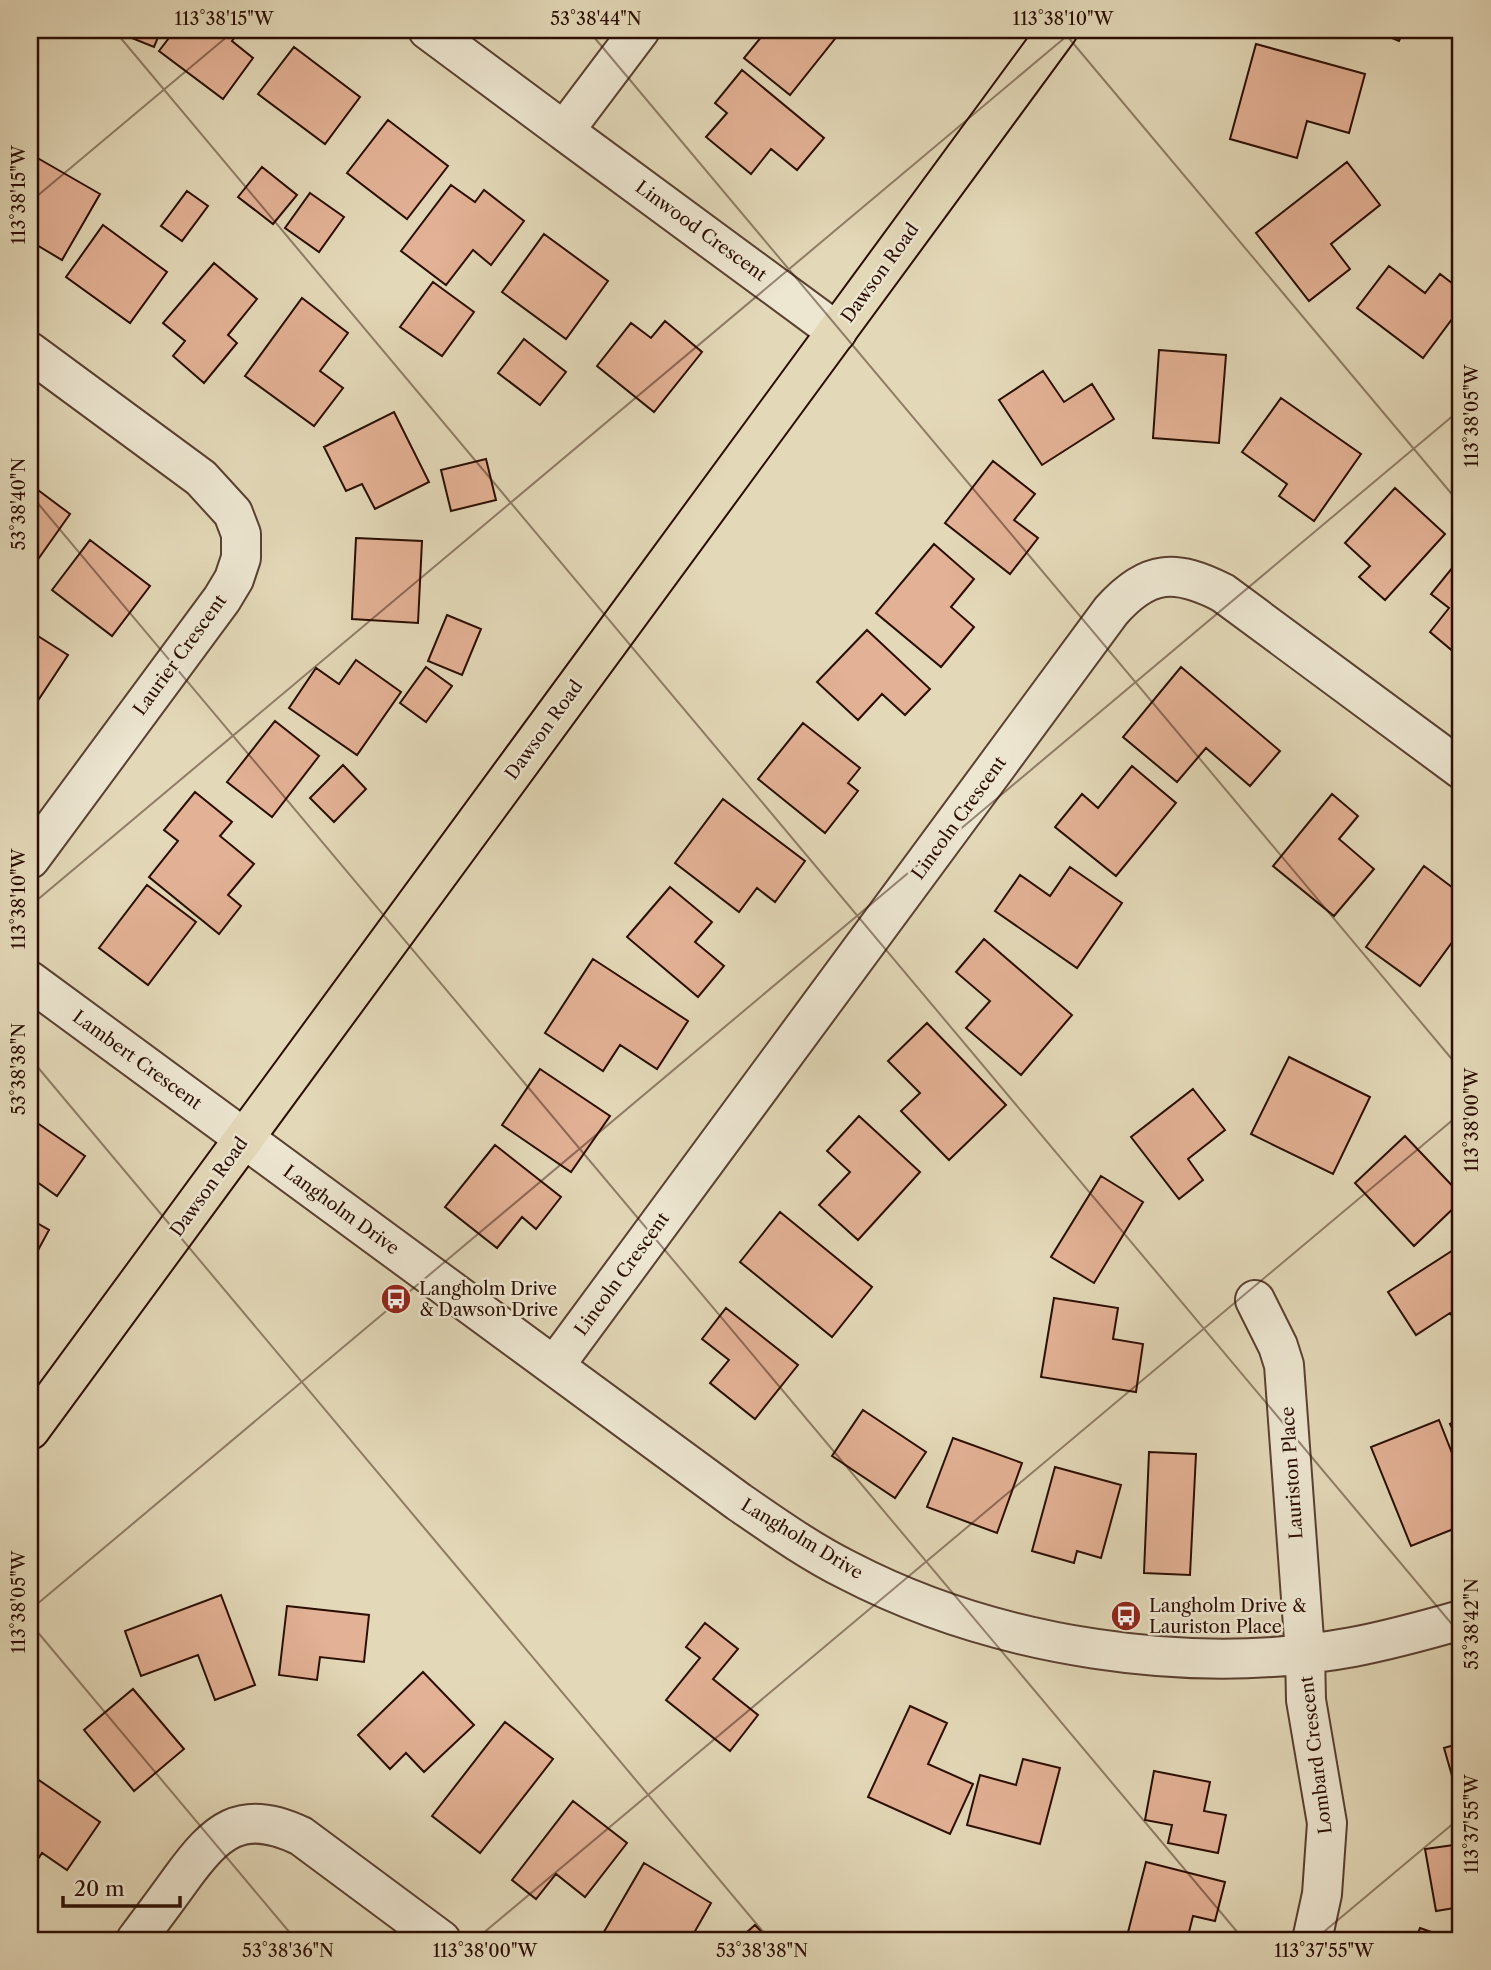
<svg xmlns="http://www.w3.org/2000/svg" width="1491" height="1970" font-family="'Libre Caslon Text',serif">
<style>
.building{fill:#e3b195;stroke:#2b0e02;stroke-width:2}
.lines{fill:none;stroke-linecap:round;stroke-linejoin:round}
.minor-casing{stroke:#594030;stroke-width:42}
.major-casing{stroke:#2b0e02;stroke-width:42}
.minor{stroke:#ede6d1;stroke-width:38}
.major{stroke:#e3d8b8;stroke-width:38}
.ticks{fill:none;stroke:#2b0e02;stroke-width:2;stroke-opacity:0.45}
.labels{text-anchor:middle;stroke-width:5;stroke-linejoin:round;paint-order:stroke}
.street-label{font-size:18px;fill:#2b0e02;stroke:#ede6d1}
.poi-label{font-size:18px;fill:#2b0e02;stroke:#ede6d1;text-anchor:start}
.neatline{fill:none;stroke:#2b0e02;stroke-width:2.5}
.ticks-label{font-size:18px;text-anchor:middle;fill:#2b0e02}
</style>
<rect width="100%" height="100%" fill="#e3d8b8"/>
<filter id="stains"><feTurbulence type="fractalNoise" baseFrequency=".00286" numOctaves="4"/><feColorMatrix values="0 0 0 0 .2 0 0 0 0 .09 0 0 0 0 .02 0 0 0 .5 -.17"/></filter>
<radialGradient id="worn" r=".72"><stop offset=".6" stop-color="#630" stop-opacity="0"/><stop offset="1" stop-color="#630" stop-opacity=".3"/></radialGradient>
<path class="building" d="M 112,30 L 161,30 L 154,47 Z
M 175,30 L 240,30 L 232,41 L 253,58 L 223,99 L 159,51 Z
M 767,30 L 842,30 L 790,95 L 744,58 Z
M 1373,30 L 1404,30 L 1399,41 Z
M 1256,44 L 1365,74 L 1349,133 L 1307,121 L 1297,158 L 1230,139 Z
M 294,47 L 360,97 L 325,144 L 258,94 Z
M 742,70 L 824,138 L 797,170 L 771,149 L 751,174 L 706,137 L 727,113 L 715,103 Z
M 388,120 L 448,166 L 407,219 L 347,173 Z
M 34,156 L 100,194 L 62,260 L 30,241 L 30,224 L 32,220 L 30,218 L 30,164 Z
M 1347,162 L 1380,205 L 1331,244 L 1350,269 L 1309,301 L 1256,233 Z
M 262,167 L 297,195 L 273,224 L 238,197 Z
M 451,185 L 475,202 L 484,190 L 524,221 L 491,265 L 473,250 L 446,285 L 401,251 Z
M 187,191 L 208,206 L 182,241 L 161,226 Z
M 310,193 L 344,217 L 319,252 L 285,228 Z
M 103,225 L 167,272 L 130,323 L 66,277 Z
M 544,234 L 608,281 L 566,339 L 502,292 Z
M 214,263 L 257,299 L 228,335 L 237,343 L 204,383 L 173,356 L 185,341 L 163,323 Z
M 1389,266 L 1425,293 L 1440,274 L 1461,290 L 1461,307 L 1423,358 L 1357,308 Z
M 433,282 L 474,312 L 442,356 L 400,327 Z
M 302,298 L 348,333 L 320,371 L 343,388 L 314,426 L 245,376 Z
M 665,321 L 702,352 L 654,412 L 597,366 L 631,323 L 651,338 Z
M 524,339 L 566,372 L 540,405 L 498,373 Z
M 1159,350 L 1226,355 L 1219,443 L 1153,438 Z
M 1043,371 L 1064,402 L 1092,384 L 1114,419 L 1042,465 L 999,400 Z
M 1281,398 L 1361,454 L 1314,521 L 1279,496 L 1287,484 L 1242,452 Z
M 394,412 L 429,482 L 375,509 L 362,484 L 346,491 L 324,447 Z
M 486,459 L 496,500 L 451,511 L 441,470 Z
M 993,461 L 1035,494 L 1014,520 L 1038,538 L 1010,574 L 945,523 Z
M 30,484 L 70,514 L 34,565 L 30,561 Z
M 1395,488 L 1445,534 L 1385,600 L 1359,577 L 1370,566 L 1345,543 Z
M 356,538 L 422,541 L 418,623 L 352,619 Z
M 90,540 L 150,586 L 112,636 L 52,590 Z
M 934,544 L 974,579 L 951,607 L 974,627 L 941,667 L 876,613 Z
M 1461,557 L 1461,658 L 1430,632 L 1449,608 L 1431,594 Z
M 447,615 L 481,629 L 462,675 L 428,661 Z
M 867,630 L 930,689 L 905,715 L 882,694 L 858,720 L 817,682 Z
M 30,631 L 68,655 L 39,699 L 30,692 Z
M 356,660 L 401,692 L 357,755 L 289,708 L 316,668 L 339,684 Z
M 426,667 L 452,686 L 426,722 L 400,703 Z
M 1181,667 L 1280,751 L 1250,786 L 1206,748 L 1177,782 L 1123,737 Z
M 275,721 L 319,756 L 272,817 L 227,782 Z
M 803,723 L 860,768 L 848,783 L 858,791 L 825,833 L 758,779 Z
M 343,765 L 366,789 L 334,822 L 310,798 Z
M 1132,766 L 1176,803 L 1116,876 L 1055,827 L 1082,794 L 1098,808 Z
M 195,792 L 232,822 L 220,836 L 254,864 L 228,895 L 241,906 L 219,934 L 149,877 L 178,841 L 164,830 Z
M 1332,794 L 1358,816 L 1339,839 L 1374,869 L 1334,916 L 1273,866 Z
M 723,799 L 805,861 L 775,902 L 757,888 L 739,912 L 675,863 Z
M 1424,866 L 1461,894 L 1461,930 L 1420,986 L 1366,947 Z
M 1070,867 L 1122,903 L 1077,968 L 995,911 L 1020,875 L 1050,896 Z
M 147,885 L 196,922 L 148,985 L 99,948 Z
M 670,887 L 712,922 L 695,942 L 724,966 L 698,997 L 627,937 Z
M 984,939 L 1072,1015 L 1021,1075 L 966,1028 L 990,1001 L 956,972 Z
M 593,959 L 688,1021 L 657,1069 L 620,1045 L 603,1071 L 545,1033 Z
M 927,1023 L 1006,1105 L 949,1160 L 901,1111 L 920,1093 L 888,1061 Z
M 1289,1057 L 1370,1097 L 1333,1174 L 1251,1134 Z
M 540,1069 L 610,1116 L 571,1172 L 502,1125 Z
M 1193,1089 L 1225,1130 L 1188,1159 L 1203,1180 L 1179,1199 L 1131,1137 Z
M 859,1116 L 920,1172 L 858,1240 L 819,1205 L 850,1172 L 827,1151 Z
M 30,1118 L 85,1156 L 57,1196 L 30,1177 Z
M 1405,1136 L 1461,1195 L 1461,1201 L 1414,1246 L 1355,1183 Z
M 495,1145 L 561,1197 L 536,1229 L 522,1217 L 497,1248 L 445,1207 Z
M 1101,1176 L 1143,1202 L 1094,1283 L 1051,1257 Z
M 780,1212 L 872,1287 L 832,1337 L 740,1262 Z
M 30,1219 L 49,1230 L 30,1265 Z
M 1461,1245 L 1461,1329 L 1450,1313 L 1416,1335 L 1388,1292 Z
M 1054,1298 L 1118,1308 L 1113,1339 L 1143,1344 L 1136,1392 L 1041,1377 Z
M 726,1308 L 798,1365 L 755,1419 L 710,1383 L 729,1360 L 702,1339 Z
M 863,1410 L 926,1452 L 895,1498 L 832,1456 Z
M 1461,1418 L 1461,1446 L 1450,1424 Z
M 1439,1420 L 1461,1476 L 1461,1526 L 1411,1546 L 1371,1447 Z
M 953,1438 L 1022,1463 L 997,1533 L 927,1507 Z
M 1149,1452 L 1196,1454 L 1190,1575 L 1144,1573 Z
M 1055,1467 L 1121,1485 L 1101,1558 L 1077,1551 L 1074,1563 L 1032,1551 Z
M 221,1595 L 255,1685 L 215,1700 L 198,1655 L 141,1676 L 125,1631 Z
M 287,1606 L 369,1615 L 364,1662 L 320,1657 L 317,1680 L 279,1675 Z
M 705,1623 L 738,1649 L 713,1679 L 758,1715 L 730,1751 L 666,1700 L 700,1658 L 686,1647 Z
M 423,1672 L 474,1725 L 424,1772 L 406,1753 L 390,1769 L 358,1735 Z
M 133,1689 L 184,1749 L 134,1791 L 84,1730 Z
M 910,1706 L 947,1723 L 928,1764 L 973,1784 L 950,1834 L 868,1797 Z
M 505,1722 L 553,1759 L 480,1853 L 432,1816 Z
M 1461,1743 L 1461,1807 L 1444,1748 Z
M 1023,1759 L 1060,1768 L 1040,1844 L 967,1825 L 980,1775 L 1016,1785 Z
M 1154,1771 L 1210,1782 L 1204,1811 L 1226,1815 L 1218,1853 L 1168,1843 L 1172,1825 L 1145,1820 Z
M 30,1774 L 100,1822 L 67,1870 L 42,1853 L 30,1871 Z
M 573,1801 L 627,1843 L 585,1897 L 556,1874 L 536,1899 L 512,1880 Z
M 1461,1844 L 1461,1907 L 1436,1911 L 1425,1849 Z
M 1146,1862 L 1225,1882 L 1215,1921 L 1193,1916 L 1187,1940 L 1126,1940 Z
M 644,1863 L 711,1903 L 690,1940 L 606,1940 L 601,1937 Z
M 755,1925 L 769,1940 L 738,1940 Z
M 1420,1928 L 1454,1940 L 1415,1940 Z"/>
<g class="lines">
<g class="minor-casing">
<path id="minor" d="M 428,30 L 564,131 L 640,30
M 564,131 L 837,332
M 30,352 L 201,478 L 233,513 L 241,534 L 241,558 L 234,579 L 222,599 L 30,859
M 30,981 L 739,1502 C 774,1526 809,1551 847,1570 C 995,1647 1190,1677 1353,1647 C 1390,1640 1426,1630 1461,1620
M 1255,1300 L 1278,1346 L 1284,1365 L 1305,1653 L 1306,1700 L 1327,1823 L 1322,1894 L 1312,1940
M 555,1365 L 1111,611 C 1148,569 1176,569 1223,593 L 1461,769
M 136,1940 C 151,1920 166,1900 181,1879 C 216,1831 241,1807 301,1836 L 441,1940"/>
</g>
<g class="major-casing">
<path id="major" d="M 30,1430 L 1058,30"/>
</g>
<use href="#minor" class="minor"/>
<use href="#major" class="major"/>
</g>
<path class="ticks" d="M 114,30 L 1461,1635M 588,30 L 1461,1070M 1062,30 L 1461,505M 30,202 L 235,30M 30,494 L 1244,1940M 30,906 L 1074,30M 30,1058 L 770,1940M 30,1610 L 1461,409M 30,1623 L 296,1940M 475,1940 L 1461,1113M 1314,1940 L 1461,1817"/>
<defs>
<g id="bus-disc" transform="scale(1.575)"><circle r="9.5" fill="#8f2418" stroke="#ede6d1"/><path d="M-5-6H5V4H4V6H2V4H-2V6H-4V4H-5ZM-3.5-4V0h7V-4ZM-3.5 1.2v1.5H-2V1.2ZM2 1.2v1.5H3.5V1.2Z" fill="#fff"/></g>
</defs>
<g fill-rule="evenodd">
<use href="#bus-disc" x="396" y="1299"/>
<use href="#bus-disc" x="1126" y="1616"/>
</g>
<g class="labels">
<g class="street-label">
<text transform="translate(701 231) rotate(36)" y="6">Linwood Crescent</text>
<text transform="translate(880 273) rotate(-54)" y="6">Dawson Road</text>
<text transform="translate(180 655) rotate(-54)" y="6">Laurier Crescent</text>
<text transform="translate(544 730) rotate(-54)" y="6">Dawson Road</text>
<text transform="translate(959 818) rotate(-54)" y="6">Lincoln Crescent</text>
<text transform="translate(137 1060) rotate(36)" y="6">Lambert Crescent</text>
<text transform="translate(209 1187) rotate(-54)" y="6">Dawson Road</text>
<text transform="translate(341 1210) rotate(36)" y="6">Langholm Drive</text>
<text transform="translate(622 1274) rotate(-54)" y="6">Lincoln Crescent</text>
<text transform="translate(1292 1473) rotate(-94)" y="6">Lauriston Place</text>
<text transform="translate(802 1539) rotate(31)" y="6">Langholm Drive</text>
<text transform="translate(1316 1755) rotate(-97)" y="6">Lombard Crescent</text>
</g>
<g class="poi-label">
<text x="419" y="1295">Langholm Drive<tspan x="419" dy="21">&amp; Dawson Drive</tspan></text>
<text x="1149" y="1612">Langholm Drive &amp;<tspan x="1149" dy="21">Lauriston Place</tspan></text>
</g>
</g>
<rect width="1491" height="1970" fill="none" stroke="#e3d8b8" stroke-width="77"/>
<path d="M63 1896v10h117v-10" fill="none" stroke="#2b0e02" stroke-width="3.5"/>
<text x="74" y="1896" font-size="21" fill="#2b0e02" stroke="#ede6d1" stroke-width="5" paint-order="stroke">20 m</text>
<rect x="38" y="38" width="1414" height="1894" class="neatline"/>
<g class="ticks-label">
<text x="224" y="25">113°38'15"W</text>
<text x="596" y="25">53°38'44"N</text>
<text x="1063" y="25">113°38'10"W</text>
<text transform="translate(19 195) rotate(-90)" y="6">113°38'15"W</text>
<text transform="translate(1472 416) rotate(-90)" y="6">113°38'05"W</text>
<text transform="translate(19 504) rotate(-90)" y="6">53°38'40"N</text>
<text transform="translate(19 899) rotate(-90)" y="6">113°38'10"W</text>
<text transform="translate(19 1069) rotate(-90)" y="6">53°38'38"N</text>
<text transform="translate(1472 1120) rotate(-90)" y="6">113°38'00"W</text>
<text transform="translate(19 1602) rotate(-90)" y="6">113°38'05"W</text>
<text transform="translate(1472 1624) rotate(-90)" y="6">53°38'42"N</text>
<text transform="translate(1472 1824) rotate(-90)" y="6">113°37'55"W</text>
<text x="288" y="1957">53°38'36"N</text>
<text x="485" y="1957">113°38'00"W</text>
<text x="762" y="1957">53°38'38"N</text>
<text x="1324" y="1957">113°37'55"W</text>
</g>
<rect width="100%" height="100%" filter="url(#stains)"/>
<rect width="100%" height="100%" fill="url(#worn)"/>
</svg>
